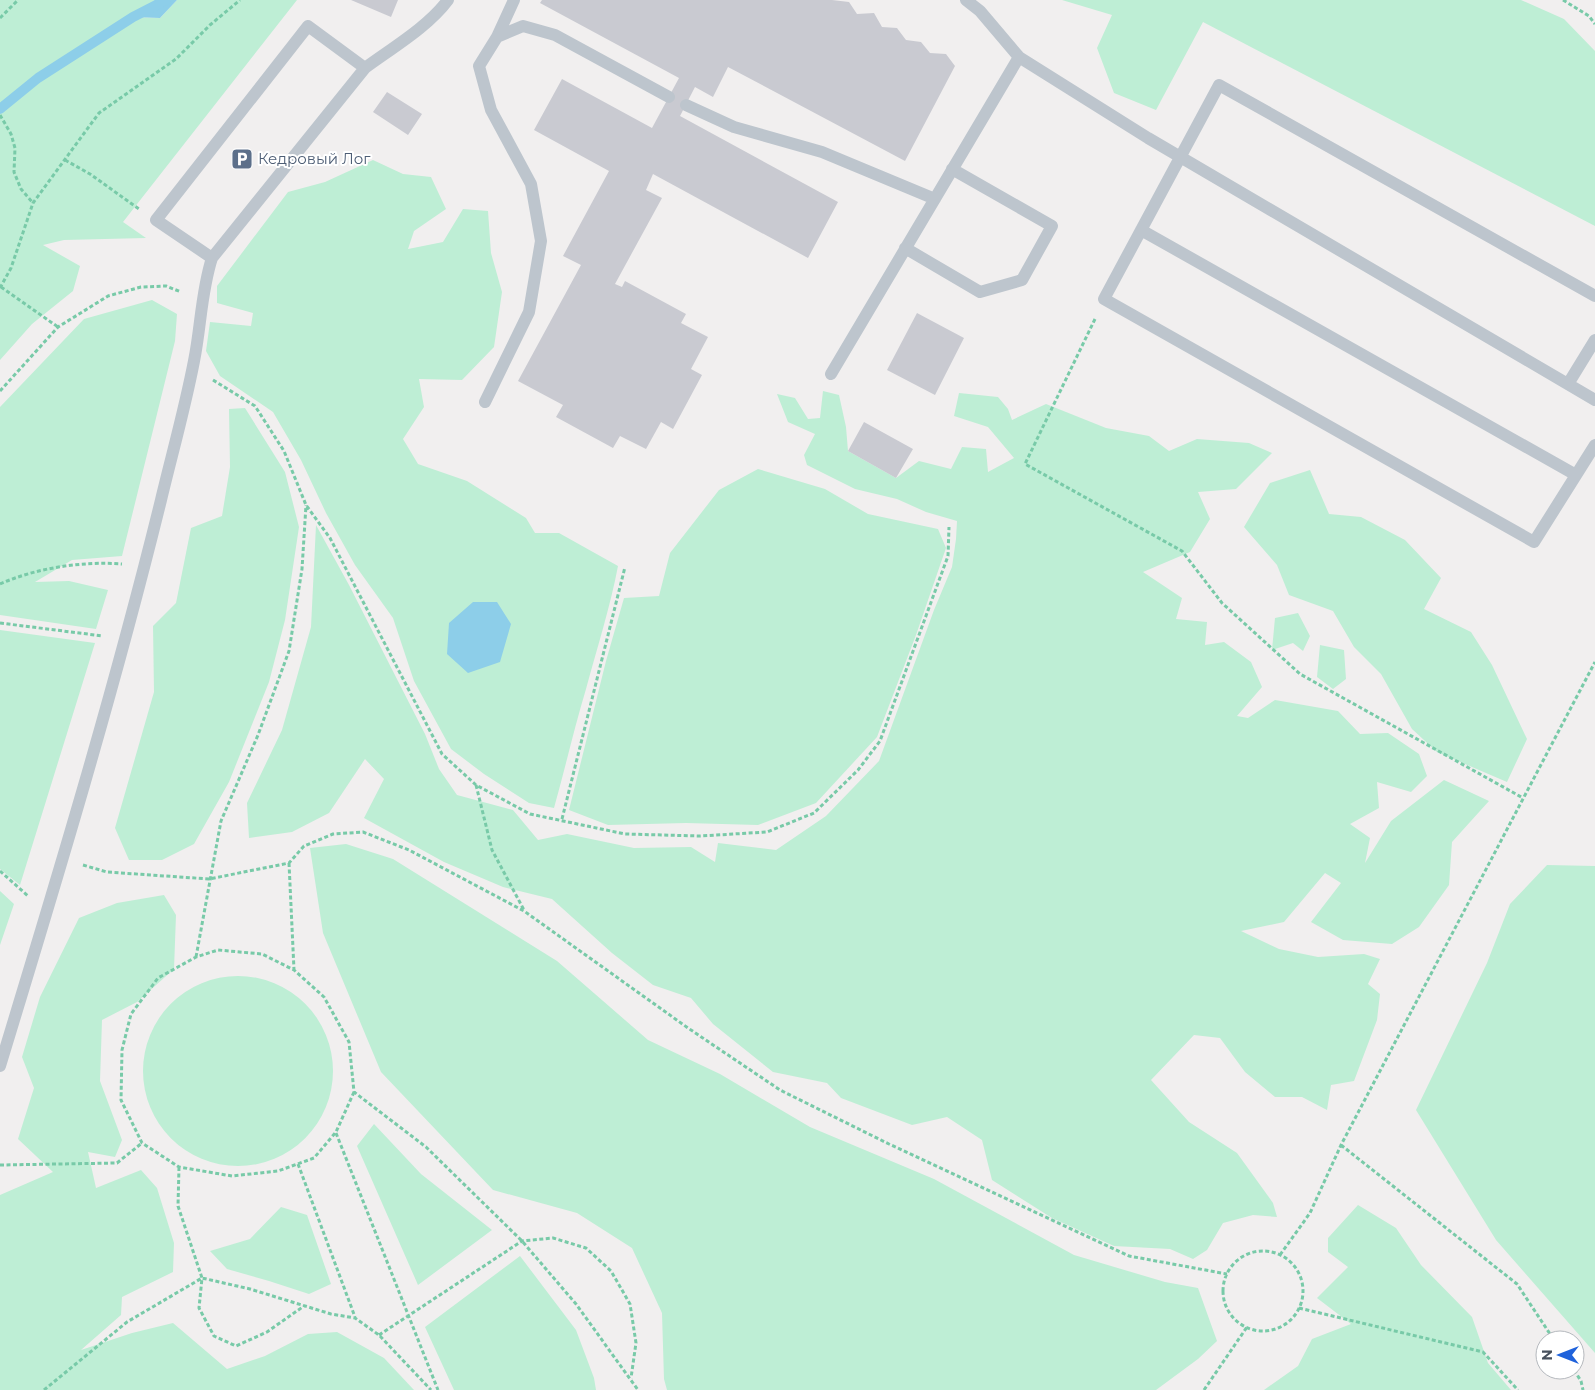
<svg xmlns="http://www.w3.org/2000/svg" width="1595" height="1390" font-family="Montserrat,sans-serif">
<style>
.green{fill:#beeed5}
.water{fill:#8dcee9}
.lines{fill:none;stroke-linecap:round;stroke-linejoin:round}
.stream{stroke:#8dcee9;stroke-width:10}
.building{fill:#c9cad1}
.path{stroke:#78caa8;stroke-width:3;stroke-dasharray:4 2.5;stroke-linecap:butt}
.lane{stroke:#bdc5cd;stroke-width:12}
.labels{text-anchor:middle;stroke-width:4;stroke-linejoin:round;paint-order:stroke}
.service-label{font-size:15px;fill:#4e5e75;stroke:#fff;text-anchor:start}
</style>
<rect width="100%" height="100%" fill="#f1efef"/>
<path class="green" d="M 0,0 L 155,0 L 134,17 L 160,18 L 177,0 L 297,0 L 123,222 L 146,238 L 64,240 L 43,245 L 80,266 L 73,291 L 32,324 L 0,360 Z
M 1062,0 L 1521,0 L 1564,19 L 1595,51 L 1595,226 L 1203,22 L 1156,110 L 1114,93 L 1097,48 L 1112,15 Z
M 373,160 L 403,174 L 431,177 L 446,209 L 414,231 L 408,249 L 443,242 L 463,209 L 488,211 L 491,253 L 502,292 L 494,347 L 462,380 L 419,379 L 424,407 L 403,439 L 418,464 L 467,481 L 526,518 L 535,533 L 559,533 L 618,566 C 610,608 597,648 586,689 C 574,729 565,769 554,808 L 529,803 L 484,774 L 451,749 L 414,681 L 393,618 L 355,565 L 326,513 L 301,460 L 273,412 L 220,376 L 206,351 L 210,322 L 251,326 L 253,313 L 217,303 L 217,286 L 288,192 L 325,182 Z
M 152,300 L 177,314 L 175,341 L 122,556 L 72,560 L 35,582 L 69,581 L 108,590 L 96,629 L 0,615 L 0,407 L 84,319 Z
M 823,391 L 839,395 L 846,427 L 848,451 L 896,478 L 919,461 L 951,469 L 962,447 L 986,449 L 988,472 L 1014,458 L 988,427 L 954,416 L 959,393 L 998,397 L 1008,409 L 1012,420 L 1046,404 L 1106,428 L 1149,436 L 1169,451 L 1197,439 L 1249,443 L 1272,453 L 1236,489 L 1198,492 L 1210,519 L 1190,552 L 1143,572 L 1182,598 L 1176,619 L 1207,622 L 1205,645 L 1224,642 L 1251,662 L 1262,687 L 1237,716 L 1248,718 L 1275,700 L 1338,711 L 1360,734 L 1388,733 L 1419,754 L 1427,776 L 1411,792 L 1377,782 L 1379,808 L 1350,824 L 1370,838 L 1365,863 L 1391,821 L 1444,780 L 1489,801 L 1452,842 L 1449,885 L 1419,927 L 1392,944 L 1343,940 L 1311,922 L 1341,883 L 1325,873 L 1284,922 L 1241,931 L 1279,949 L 1318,957 L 1364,954 L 1380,959 L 1368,984 L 1380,994 L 1377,1020 L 1354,1081 L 1331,1085 L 1327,1110 L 1302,1097 L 1275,1097 L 1245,1072 L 1220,1038 L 1194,1035 L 1151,1080 L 1189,1122 L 1237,1153 L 1273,1203 L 1277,1217 L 1253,1215 L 1223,1223 L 1207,1250 L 1193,1259 L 1170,1249 L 1114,1246 L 1052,1218 L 992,1180 L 982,1140 L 947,1117 L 912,1125 L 841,1098 L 827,1083 L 773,1072 L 713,1024 L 691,998 L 653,985 L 612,953 L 552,899 L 503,887 L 444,862 L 364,818 L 384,779 L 365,759 L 329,813 L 292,832 L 249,838 L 247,803 L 282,730 L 311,627 L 316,525 L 349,585 L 425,734 L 439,769 L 457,795 L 513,810 L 538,840 L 567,834 L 634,848 L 691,847 L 715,862 L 718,843 L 776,850 L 826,816 L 879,761 L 934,610 L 952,567 L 956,539 L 957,521 L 926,512 L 897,499 L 855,489 L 807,465 L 804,455 L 815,434 L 788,422 L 777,394 L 795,398 L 808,419 L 820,418 Z
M 245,408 L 285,472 L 299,527 L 285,620 L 269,682 L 229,782 L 194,844 L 162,860 L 129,860 L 115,828 L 154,692 L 153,626 L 176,603 L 191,528 L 222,516 L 230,467 L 229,409 Z
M 758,469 L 825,489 L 868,514 L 938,529 L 946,548 L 916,635 L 877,737 L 816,803 L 758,825 L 686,823 L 608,825 L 569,810 L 606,661 L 624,598 L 659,596 L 670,553 L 719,490 Z
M 1310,470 L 1329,514 L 1361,517 L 1405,540 L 1441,578 L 1424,609 L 1471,632 L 1492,665 L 1527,739 L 1507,782 L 1437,752 L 1412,729 L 1381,674 L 1354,647 L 1333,611 L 1289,595 L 1277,565 L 1244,527 L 1270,483 Z
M 1298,613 L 1310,636 L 1303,651 L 1293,643 L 1272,650 L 1275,618 Z
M 0,630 L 95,643 L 20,885 L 0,869 Z
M 1320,645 L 1344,650 L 1346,679 L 1333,689 L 1317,677 Z
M 346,844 L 393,859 L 557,961 L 648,1040 L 720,1074 L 810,1127 L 934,1179 L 1074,1255 L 1165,1282 L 1198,1288 L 1217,1341 L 1198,1359 L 1156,1390 L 667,1390 L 664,1379 L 662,1313 L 632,1248 L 577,1213 L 493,1190 L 381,1072 L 323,933 L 310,848 Z
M 1547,865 L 1595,866 L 1595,1353 L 1496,1240 L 1416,1110 L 1487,963 L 1510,904 Z
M 0,891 L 14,904 L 0,945 Z
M 164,895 L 176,915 L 174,969 L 137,1002 L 102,1020 L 100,1081 L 122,1140 L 115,1157 L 88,1152 L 96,1188 L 141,1170 L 157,1188 L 174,1243 L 173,1272 L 122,1297 L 121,1315 L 81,1350 L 132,1333 L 173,1323 L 227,1369 L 265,1356 L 308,1334 L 337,1332 L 384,1358 L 414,1390 L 0,1390 L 0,1195 L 53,1172 L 18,1139 L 34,1088 L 22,1057 L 40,997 L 79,918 L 117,903 Z
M143 1071a95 95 0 1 1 190 0a95 95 0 1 1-190 0Z
M 374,1124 L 421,1174 L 492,1230 L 418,1285 L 357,1146 Z
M 1358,1205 L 1396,1228 L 1421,1265 L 1472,1317 L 1488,1363 L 1511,1390 L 1264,1390 L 1298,1366 L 1312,1339 L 1351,1324 L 1317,1298 L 1348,1267 L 1328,1252 L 1328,1238 Z
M 281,1207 L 307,1215 L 331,1284 L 309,1294 L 269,1281 L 227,1269 L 210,1251 L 250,1239 Z
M 520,1256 L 576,1330 L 594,1378 L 596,1390 L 454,1390 L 425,1327 Z"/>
<path class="water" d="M 155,0 L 177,0 L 160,18 L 133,17 Z
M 473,602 L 497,602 L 511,624 L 500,662 L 468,673 L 447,654 L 449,623 Z"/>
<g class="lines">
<path class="stream" d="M 0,109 L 38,78 L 133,17 L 166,0"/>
</g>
<path class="building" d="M 351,0 L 398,0 L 391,17 Z
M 542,0 L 832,0 L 849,2 L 857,14 L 874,13 L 882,27 L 897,28 L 906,40 L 921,42 L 930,53 L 946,54 L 955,66 L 905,161 L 728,67 L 713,97 L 695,87 L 680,116 L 838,202 L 808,258 L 653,174 L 646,190 L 662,198 L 615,284 L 622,287 L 625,281 L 686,314 L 681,323 L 708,337 L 691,369 L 702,375 L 673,429 L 661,422 L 646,449 L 620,436 L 613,448 L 556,417 L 563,405 L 518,381 L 581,265 L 563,256 L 609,171 L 534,130 L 562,79 L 652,128 L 679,78 L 540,3 Z
M 387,92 L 422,114 L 408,135 L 373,112 Z
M 917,313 L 964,338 L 935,395 L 887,370 Z
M 864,422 L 913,449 L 896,478 L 848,451 Z"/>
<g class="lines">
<path class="path" d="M 1563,0 L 1589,16 L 1595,24
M 0,18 L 18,0
M 0,115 L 11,134 L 15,148 L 14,172 L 21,189 L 33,203
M 65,160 L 90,174 L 139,209
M 1,287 L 58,327
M 0,288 L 11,268 L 33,203 L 99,113 L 176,59 L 210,25 L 240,0
M 1095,319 L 1025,464 L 1182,551 L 1222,603 L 1300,674 L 1523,798
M 213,380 L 255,406 L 284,451 L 306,505 L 330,538 L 442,754 L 476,785 L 530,814 L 625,834 L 700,836 L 767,832 L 814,813 L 858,770 L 880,741 L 948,556 L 949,527
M 0,391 L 58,327 L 108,296 L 141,287 L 166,286 L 181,292
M 0,584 C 36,568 82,561 122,564
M 0,623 L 103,636
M 476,785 L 492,850 L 524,910
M 562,819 L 625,567
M 289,863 L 294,970
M 83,865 L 107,872 L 209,879 L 289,863 L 304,846 L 333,834 L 363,832 L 409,850 L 524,911 L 688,1028 L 780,1090 L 889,1144 L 1129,1256 L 1227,1274
M 0,871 L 28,896
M 196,957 L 221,821 L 258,735 L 289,651 L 302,569 L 306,505
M 354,1092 L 336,1132 L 314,1158 L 278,1171 L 232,1176 L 179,1167 L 142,1143 L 121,1100 L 122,1050 L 131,1014 L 158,978 L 196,957 L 218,950 L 262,954 L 294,970 L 324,997 L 349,1042 L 354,1092 L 426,1147 L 522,1241 L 576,1304 L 638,1390
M 336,1133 L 438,1390
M 1341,1145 L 1517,1284 L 1554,1340
M 298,1164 L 355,1317
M 0,1165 L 117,1163 L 142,1143
M 179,1167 L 178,1206 L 202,1278 L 199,1308 L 214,1336 L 236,1346 L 267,1332 L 304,1306
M1223 1291a40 40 0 1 1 80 0a40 40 0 1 1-80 0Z
M 1280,1255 L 1310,1213 L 1341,1145 L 1595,662
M 1299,1308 L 1483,1352 L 1518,1390
M 379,1335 L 522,1241 L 553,1238 L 586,1248 L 611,1271 L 630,1304 L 636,1343 L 631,1378
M 1574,1370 L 1581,1381 L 1583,1390
M 44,1390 L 127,1322 L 202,1278 L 250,1289 L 331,1314 L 355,1318 L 379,1335 L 431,1390
M 1204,1390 L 1247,1327"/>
<path class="lane" d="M 966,0 L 980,11 L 1019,57 L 1148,138 L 1595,400
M 497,37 L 514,0
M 686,105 L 734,127 L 822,152 L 935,199
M 1141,230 L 1576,475
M 905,248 L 980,292 L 1022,280 L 1052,226 L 952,169
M 212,258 L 156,220 L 308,26 L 365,68 C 392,48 428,27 448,0
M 1595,296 L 1219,85 L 1104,299 L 1534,542 L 1595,445
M 831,374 L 1019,57
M 1568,384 L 1595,340
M 485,402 L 529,312 L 541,241 L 531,184 L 491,110 L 479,66 L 497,37 L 523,26 L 555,35 L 669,97
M 0,1066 C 57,879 114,691 161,500 C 172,454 185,408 194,361 C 201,327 201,292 212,258 L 365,68"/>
</g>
<defs>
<g id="parking-square" transform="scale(1.125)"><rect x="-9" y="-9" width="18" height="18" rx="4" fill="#5c6f8a" stroke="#fff"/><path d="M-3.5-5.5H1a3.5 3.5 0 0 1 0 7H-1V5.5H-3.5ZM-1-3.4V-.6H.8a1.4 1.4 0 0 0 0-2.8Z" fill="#fff"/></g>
</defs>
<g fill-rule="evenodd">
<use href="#parking-square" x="242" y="159"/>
</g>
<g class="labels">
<g class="service-label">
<text x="258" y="164">Кедровый Лог</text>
</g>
</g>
<g transform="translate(1560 1355) rotate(270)"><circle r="24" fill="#ffffff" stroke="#b5b9be"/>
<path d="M0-4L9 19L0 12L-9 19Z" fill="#1f62db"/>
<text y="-8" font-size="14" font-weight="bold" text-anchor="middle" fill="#47505c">N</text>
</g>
</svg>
